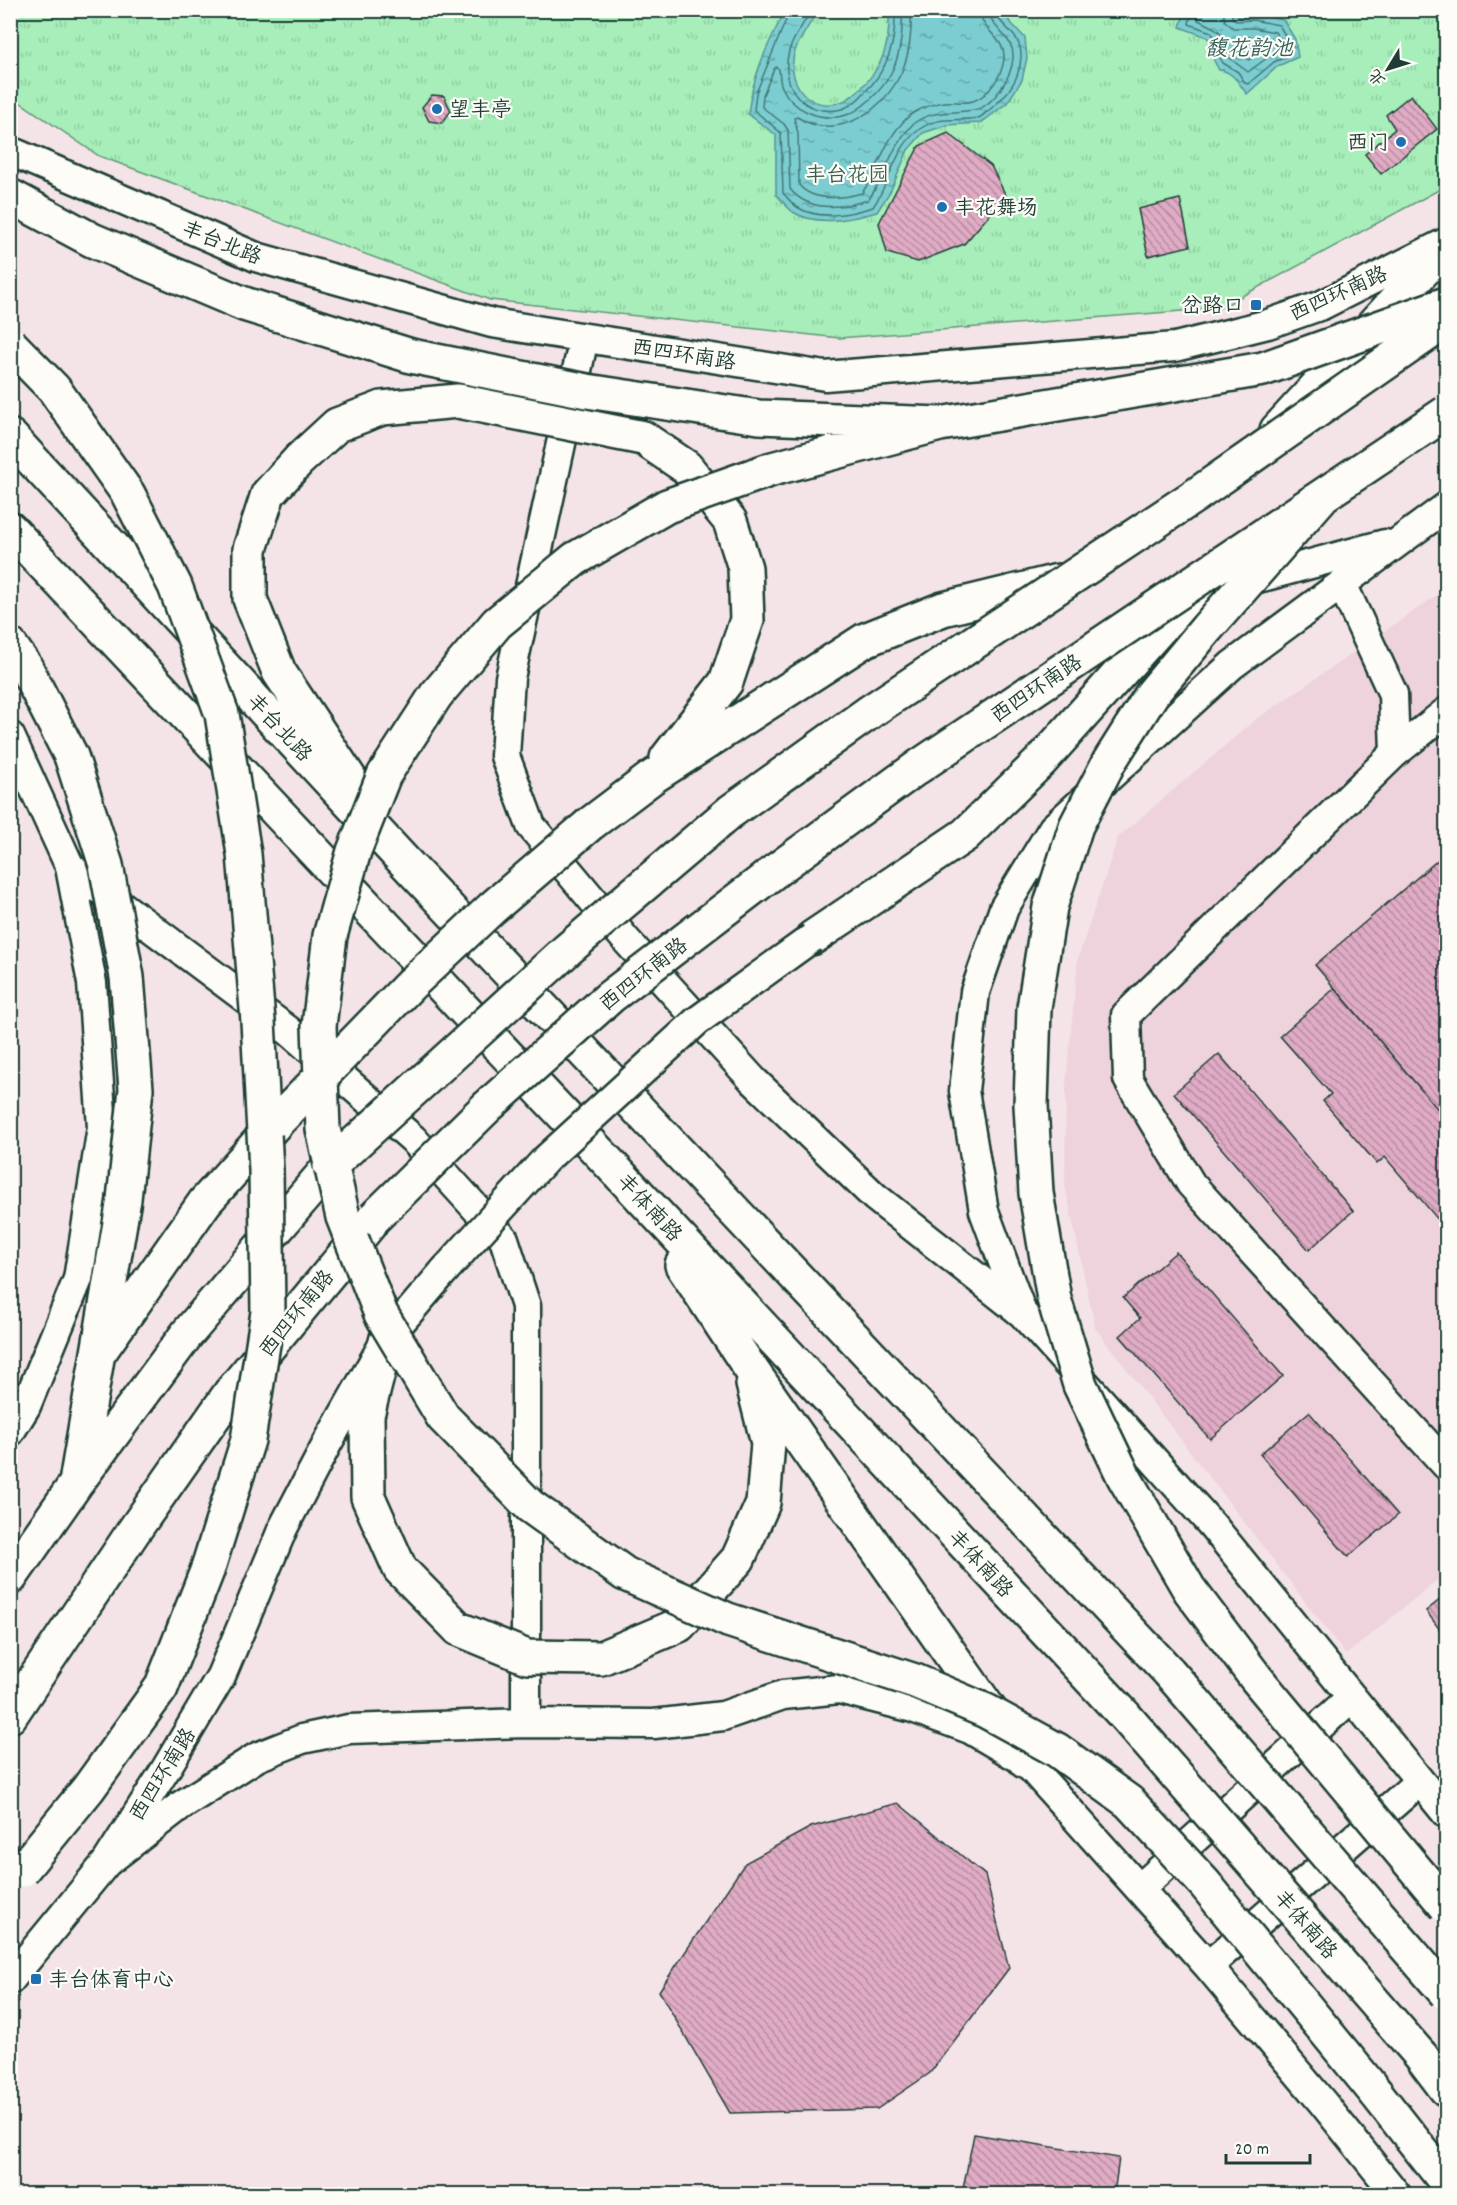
<svg xmlns="http://www.w3.org/2000/svg" width="1457" height="2205" font-family="Dekko,'LXGW WenKai TC',sans-serif">
<style>
.built{fill:#eed3dd}
.park{fill:url(#park-tufts);stroke:#639677;stroke-width:1.5}
.water{fill:url(#water-ripples);stroke:#569392;stroke-width:1.5}
.lines{fill:none;stroke-linecap:round;stroke-linejoin:round}
.shore{stroke:#447773;stroke-width:1.5}
.building{fill:url(#building-back-hatch);stroke:#1f3d34;stroke-width:1.5}
.minor-casing{stroke:#1f3d34;stroke-width:33}
.major-casing{stroke:#1f3d34;stroke-width:38}
.highway-casing{stroke:#1f3d34;stroke-width:38}
.minor{stroke:#fdfcf7;stroke-width:28}
.major{stroke:#fdfcf7;stroke-width:33}
.highway{stroke:#fdfcf7;stroke-width:33}
.minor-bridge-casing{stroke:#1f3d34;stroke-width:33;stroke-linecap:butt}
.highway-bridge-casing{stroke:#1f3d34;stroke-width:38;stroke-linecap:butt}
.minor-bridge{stroke:#fdfcf7;stroke-width:28}
.highway-bridge{stroke:#fdfcf7;stroke-width:33}
.poi-dot{fill:#1f6fb2;stroke:#fdfcf7;stroke-width:2}
.labels{text-anchor:middle;stroke-width:4.5;stroke-linejoin:round;paint-order:stroke}
.poi-label{font-size:21px;fill:#1f3d34;stroke:#fdfcf7;text-anchor:start}
.park-label{font-size:21px;fill:#3a604f;stroke:#fdfcf7}
.street-label{font-size:21px;fill:#1f3d34;stroke:#fdfcf7}
.water-label{font-size:22px;font-style:italic;fill:#36615b;stroke:#fdfcf7}
</style>
<defs>
<pattern id="park-tufts" width="24" height="20" patternUnits="userSpaceOnUse" patternTransform="scale(1.5)"><rect width="24" height="20" fill="#a7eeba"/><path d="M3 7l-1-3M5 7V3M7 7l1-3M15 17l-1-3M17 17v-4M19 17l1-3" fill="none" stroke="#8fcda0"/></pattern>
<pattern id="water-ripples" width="26" height="14" patternUnits="userSpaceOnUse" patternTransform="scale(1.5)"><rect width="26" height="14" fill="#7bcdd1"/><path d="M2 4q2-2 4 0t4 0M15 11q2-2 4 0t4 0" fill="none" stroke="#64a8aa"/></pattern>
<pattern id="building-back-hatch" width="6" height="6" patternUnits="userSpaceOnUse" patternTransform="scale(1.5)"><rect width="6" height="6" fill="#e0abc4"/><path d="M-1 5l2 2M0 0l6 6M5-1l2 2" fill="none" stroke="#b58ca0"/></pattern>
</defs>
<rect width="100%" height="100%" fill="#f4e4e8"/>
<filter id="ink" filterUnits="userSpaceOnUse"><feTurbulence type="fractalNoise" baseFrequency=".0167" numOctaves="2"/><feDisplacementMap in="SourceGraphic" scale="12" xChannelSelector="R" yChannelSelector="G"/><feConvolveMatrix kernelMatrix="1 2 1 2 8 2 1 2 1" color-interpolation-filters="sRGB"/></filter>
<g filter="url(#ink)">
<path class="built" d="M 1446,589 L 1446,1573 L 1346,1655 L 1095,1328 L 1065,1185 L 1066,1081 L 1078,958 L 1118,837 L 1255,720 Z"/>
<path class="park" d="M 10,11 L 1446,11 L 1446,186 L 1220,308 L 839,338 L 490,300 L 99,156 L 11,96 Z"/>
<path class="water" d="M 785,11 L 817,11 C 811,24 800,37 795,51 C 785,81 808,113 841,102 C 849,100 854,94 860,89 C 884,66 890,43 889,11 L 1000,11 L 1025,38 L 1027,58 L 1022,80 L 1007,103 L 981,123 L 947,125 L 923,133 L 908,150 L 891,190 L 877,212 C 852,219 817,227 793,212 C 787,208 782,200 776,195 L 776,135 L 748,114 C 752,77 768,43 785,11 Z
M 1185,11 L 1236,11 L 1238,16 L 1253,14 L 1283,20 L 1295,39 L 1298,57 L 1278,66 L 1247,94 C 1239,84 1233,71 1219,70 L 1212,57 L 1215,49 L 1207,37 L 1180,27 Z"/>
<g class="lines">
<path class="shore" d="M 790,10 L 756,93 L 754,110 L 781,133 L 783,193 C 787,197 792,204 797,207 C 819,221 850,214 873,207 C 890,183 895,146 920,129 C 939,115 958,122 978,118 C 982,117 985,113 989,110 C 1006,97 1020,79 1021,57 C 1022,32 998,28 996,10
M 811,10 C 804,24 793,37 789,51 C 779,86 804,118 842,109 C 851,106 858,100 864,93 C 888,70 896,43 895,10
M 902,10 C 903,32 901,54 891,73 C 883,89 861,112 843,116 C 819,121 792,110 782,87 C 779,81 780,75 779,69 L 776,67 L 774,69 L 763,95 L 762,107 L 784,124 L 788,130 L 790,189 C 809,213 842,208 868,200 C 887,175 889,149 912,125 C 929,109 953,114 974,110 C 993,107 1012,76 1013,58 C 1015,36 990,30 989,10
M 911,10 C 912,34 910,58 898,79 C 879,114 835,141 797,117 L 794,118 L 798,133 L 799,185 C 814,203 843,198 862,193 C 881,167 882,142 907,118 C 915,110 934,103 945,102 C 954,101 965,104 973,101 C 989,96 1003,74 1004,58 C 1006,39 980,30 980,10
M 1191,10 L 1189,24 L 1211,32 L 1220,46 L 1219,56 L 1223,63 L 1238,72 L 1245,83 L 1248,84 L 1274,62 L 1290,55 L 1289,42 L 1279,25 L 1253,20 L 1236,21 L 1232,17 L 1231,10
M 1198,10 L 1198,20 C 1218,28 1228,34 1228,57 L 1248,72 L 1271,55 L 1282,50 L 1282,44 L 1275,32 L 1253,28 L 1233,28 L 1225,21 L 1223,10
M 1252,37 L 1268,39 L 1271,43 L 1249,60 L 1238,51 L 1236,41 L 1238,38 Z"/>
</g>
<path class="building" d="M 432,95 L 444,96 L 451,111 L 442,123 L 429,121 L 422,107 Z
M 1411,95 L 1437,129 L 1381,174 L 1365,154 L 1395,129 L 1386,115 Z
M 948,133 L 991,166 L 1006,196 L 964,244 L 918,262 L 887,253 L 879,223 L 919,146 Z
M 1180,199 L 1190,246 L 1148,256 L 1138,209 Z
M 1446,853 L 1446,1119 L 1315,965 Z
M 1335,988 L 1446,1119 L 1446,1229 L 1385,1157 L 1377,1164 L 1323,1101 L 1331,1094 L 1280,1036 Z
M 1219,1054 L 1353,1211 L 1309,1250 L 1174,1093 Z
M 1176,1252 L 1283,1376 L 1210,1439 L 1120,1336 L 1140,1318 L 1123,1298 Z
M 1309,1412 L 1398,1515 L 1348,1557 L 1260,1454 Z
M 1446,1595 L 1446,1638 L 1426,1611 Z
M 898,1803 L 985,1875 L 1009,1968 L 930,2073 L 877,2109 L 730,2113 L 659,1991 L 745,1863 L 811,1827 Z
M 974,2134 L 1119,2158 L 1114,2194 L 962,2194 Z"/>
<g class="lines">
<g class="minor-casing">
<path id="minor" d="M 10,151 L 256,257 L 492,323 L 825,376 L 1175,347 L 1268,324 L 1322,305 L 1445,243
M 584,338 L 510,678 L 505,756 L 531,826 L 626,940 L 753,1080 L 875,1197 L 1022,1313 L 1212,1525 L 1446,1813
M 1342,584 L 1393,694 L 1395,753 L 1126,1015 L 1128,1079 L 1191,1184 L 1446,1465
M 1188,597 L 1385,544
M 10,736 L 70,867 L 92,983 L 102,1127 L 78,1279 L 26,1406 L 10,1432
M 1395,753 L 1446,712
M 70,867 L 289,1031 L 413,1139 L 504,1239 L 526,1306 L 526,1723
M 1022,1313 L 984,1211 L 964,1091 L 975,992 L 1004,908 L 1053,828 L 1232,665 L 1446,507
M 106,1863 L 180,1806 L 257,1757 L 302,1739 L 349,1729 L 526,1723 L 654,1724 L 723,1716 L 783,1695 L 839,1689 L 913,1708 L 970,1729 L 1026,1762 L 1208,1966 L 1323,2103 L 1396,2194
M 1140,1888 L 1352,1697
M 1208,1966 L 1420,1781
M 10,1980 L 106,1863 L 164,1772 L 221,1676 L 283,1528 L 328,1442 L 387,1338 L 445,1270"/>
</g>
<g class="major-casing">
<path id="major" d="M 1277,430 L 1446,246
M 812,938 L 965,835 L 1041,761 L 1188,597 L 1201,588"/>
</g>
<g class="highway-casing">
<path id="highway" d="M 10,436 L 402,859 L 1169,1672
M 643,438 L 686,467 L 730,521 L 745,568 L 747,620 L 726,682 L 667,758
M 10,529 L 626,1181 L 1125,1716
M 10,645 L 25,666
M 350,779 L 279,672 L 250,599 L 250,549 L 268,494 L 299,460 L 337,425 L 382,408
M 590,824 L 651,778 L 865,640 L 943,609 L 1058,581
M 682,1265 L 748,1365 L 1026,1762
M 387,1338 L 367,1415 L 368,1497 L 400,1569 L 459,1629
M 98,1354 L 205,1202 L 278,1121
M 77,1477 L 124,1199
M 10,1578 L 75,1485 L 187,1334 L 330,1166
M 601,1658 L 679,1625 L 738,1559 L 763,1503 L 768,1443 L 753,1384
M 10,1716 L 133,1532 L 231,1392 L 370,1224
M 1421,2056 L 1446,2089
M 1376,2093 L 1446,2182"/>
</g>
<use href="#minor" class="minor"/>
<use href="#major" class="major"/>
<use href="#highway" class="highway"/>
<g class="minor-bridge-casing">
<path id="minor-bridge" d="M 445,1270 L 545,1160 L 697,1021 L 812,938"/>
</g>
<g class="highway-bridge-casing">
<path id="highway-bridge" d="M 10,196 L 92,240 L 244,304 L 411,356 L 587,391 L 759,417 L 940,424 L 1263,369 L 1446,304
M 10,344 L 54,389 L 128,494 L 175,586 L 222,714 L 244,854 L 258,1021 L 266,1170 L 268,1312 L 248,1440 L 207,1571 L 161,1688 L 88,1789 L 22,1870
M 382,408 L 458,401 L 643,438
M 940,424 L 772,469 L 667,506 L 575,559 L 497,623 L 436,695 L 384,775 L 354,851 L 330,936 L 319,1026 L 323,1129 L 343,1217 L 381,1314 L 443,1417 L 530,1506 L 625,1574 L 728,1620 L 915,1681 L 986,1711 L 1057,1750 L 1129,1802 L 1205,1884 L 1376,2093
M 1321,498 L 1207,628 L 1152,694 L 1109,762 L 1076,826 L 1050,907 L 1034,1008 L 1031,1105 L 1036,1193 L 1054,1299 L 1080,1385 L 1124,1477 L 1189,1589 L 1256,1678 L 1446,1906
M 25,666 L 71,756 L 106,865 L 127,977 L 136,1089 L 124,1199
M 281,1118 L 410,985 L 492,908 L 590,824
M 330,1166 L 567,950 L 730,812 L 871,711 L 1196,495 L 1446,321
M 374,1218 L 487,1107 L 610,997 L 779,868 L 918,767 L 1446,413
M 459,1629 L 527,1657 L 601,1658
M 1169,1672 L 1446,1993
M 1125,1716 L 1421,2056"/>
</g>
<use href="#minor-bridge" class="minor-bridge"/>
<use href="#highway-bridge" class="highway-bridge"/>
</g>
</g>
<g class="poi-dot">
<circle cx="437" cy="109" r="6"/>
<circle cx="1401" cy="142" r="6"/>
<circle cx="942" cy="207" r="6"/>
<rect x="1250" y="299" width="12" height="12" rx="3"/>
<rect x="30" y="1973" width="12" height="12" rx="3"/>
</g>
<g class="labels">
<g class="poi-label">
<text x="449" y="116">望丰亭</text>
<text x="1389" y="149" text-anchor="end">西门</text>
<text x="954" y="214">丰花舞场</text>
<text x="1244" y="312" text-anchor="end">岔路口</text>
<text x="48" y="1986">丰台体育中心</text>
</g>
<g class="park-label">
<text x="847" y="181">丰台花园</text>
</g>
<g class="street-label">
<text transform="translate(222 242) rotate(22)" y="7">丰台北路</text>
<text transform="translate(1338 293) rotate(-24)" y="7">西四环南路</text>
<text transform="translate(684 354) rotate(9)" y="7">西四环南路</text>
<text transform="translate(1036 688) rotate(-34)" y="7">西四环南路</text>
<text transform="translate(280 727) rotate(47)" y="7">丰台北路</text>
<text transform="translate(643 974) rotate(-38)" y="7">西四环南路</text>
<text transform="translate(650 1207) rotate(47)" y="7">丰体南路</text>
<text transform="translate(296 1313) rotate(-51)" y="7">西四环南路</text>
<text transform="translate(981 1563) rotate(47)" y="7">丰体南路</text>
<text transform="translate(162 1774) rotate(-58)" y="7">西四环南路</text>
<text transform="translate(1306 1924) rotate(49)" y="7">丰体南路</text>
</g>
<g class="water-label">
<text x="1249" y="55">馥花韵池</text>
</g>
</g>
<rect width="1457" height="2205" fill="none" stroke="#fdfcf7" stroke-width="36"/>
<rect x="18" y="18" width="1421" height="2169" fill="none" stroke="#1f3d34" stroke-width="2" filter="url(#ink)"/>
<g transform="translate(1388 69) rotate(232)" stroke="#fdfcf7" stroke-width="4.5" paint-order="stroke">
<path d="M0-4.5L10 22L0 15L-10 22Z" fill="#1f3d34"/>
<text y="-9" font-size="16" font-weight="bold" text-anchor="middle" fill="#1f3d34">北</text>
</g>
<path d="M1226 2154v9h84v-9" fill="none" stroke="#1f3d34" stroke-width="3"/>
<text x="1235" y="2154" font-size="18" fill="#1f3d34" stroke="#fdfcf7" stroke-width="4.5" paint-order="stroke">20 m</text>
</svg>
